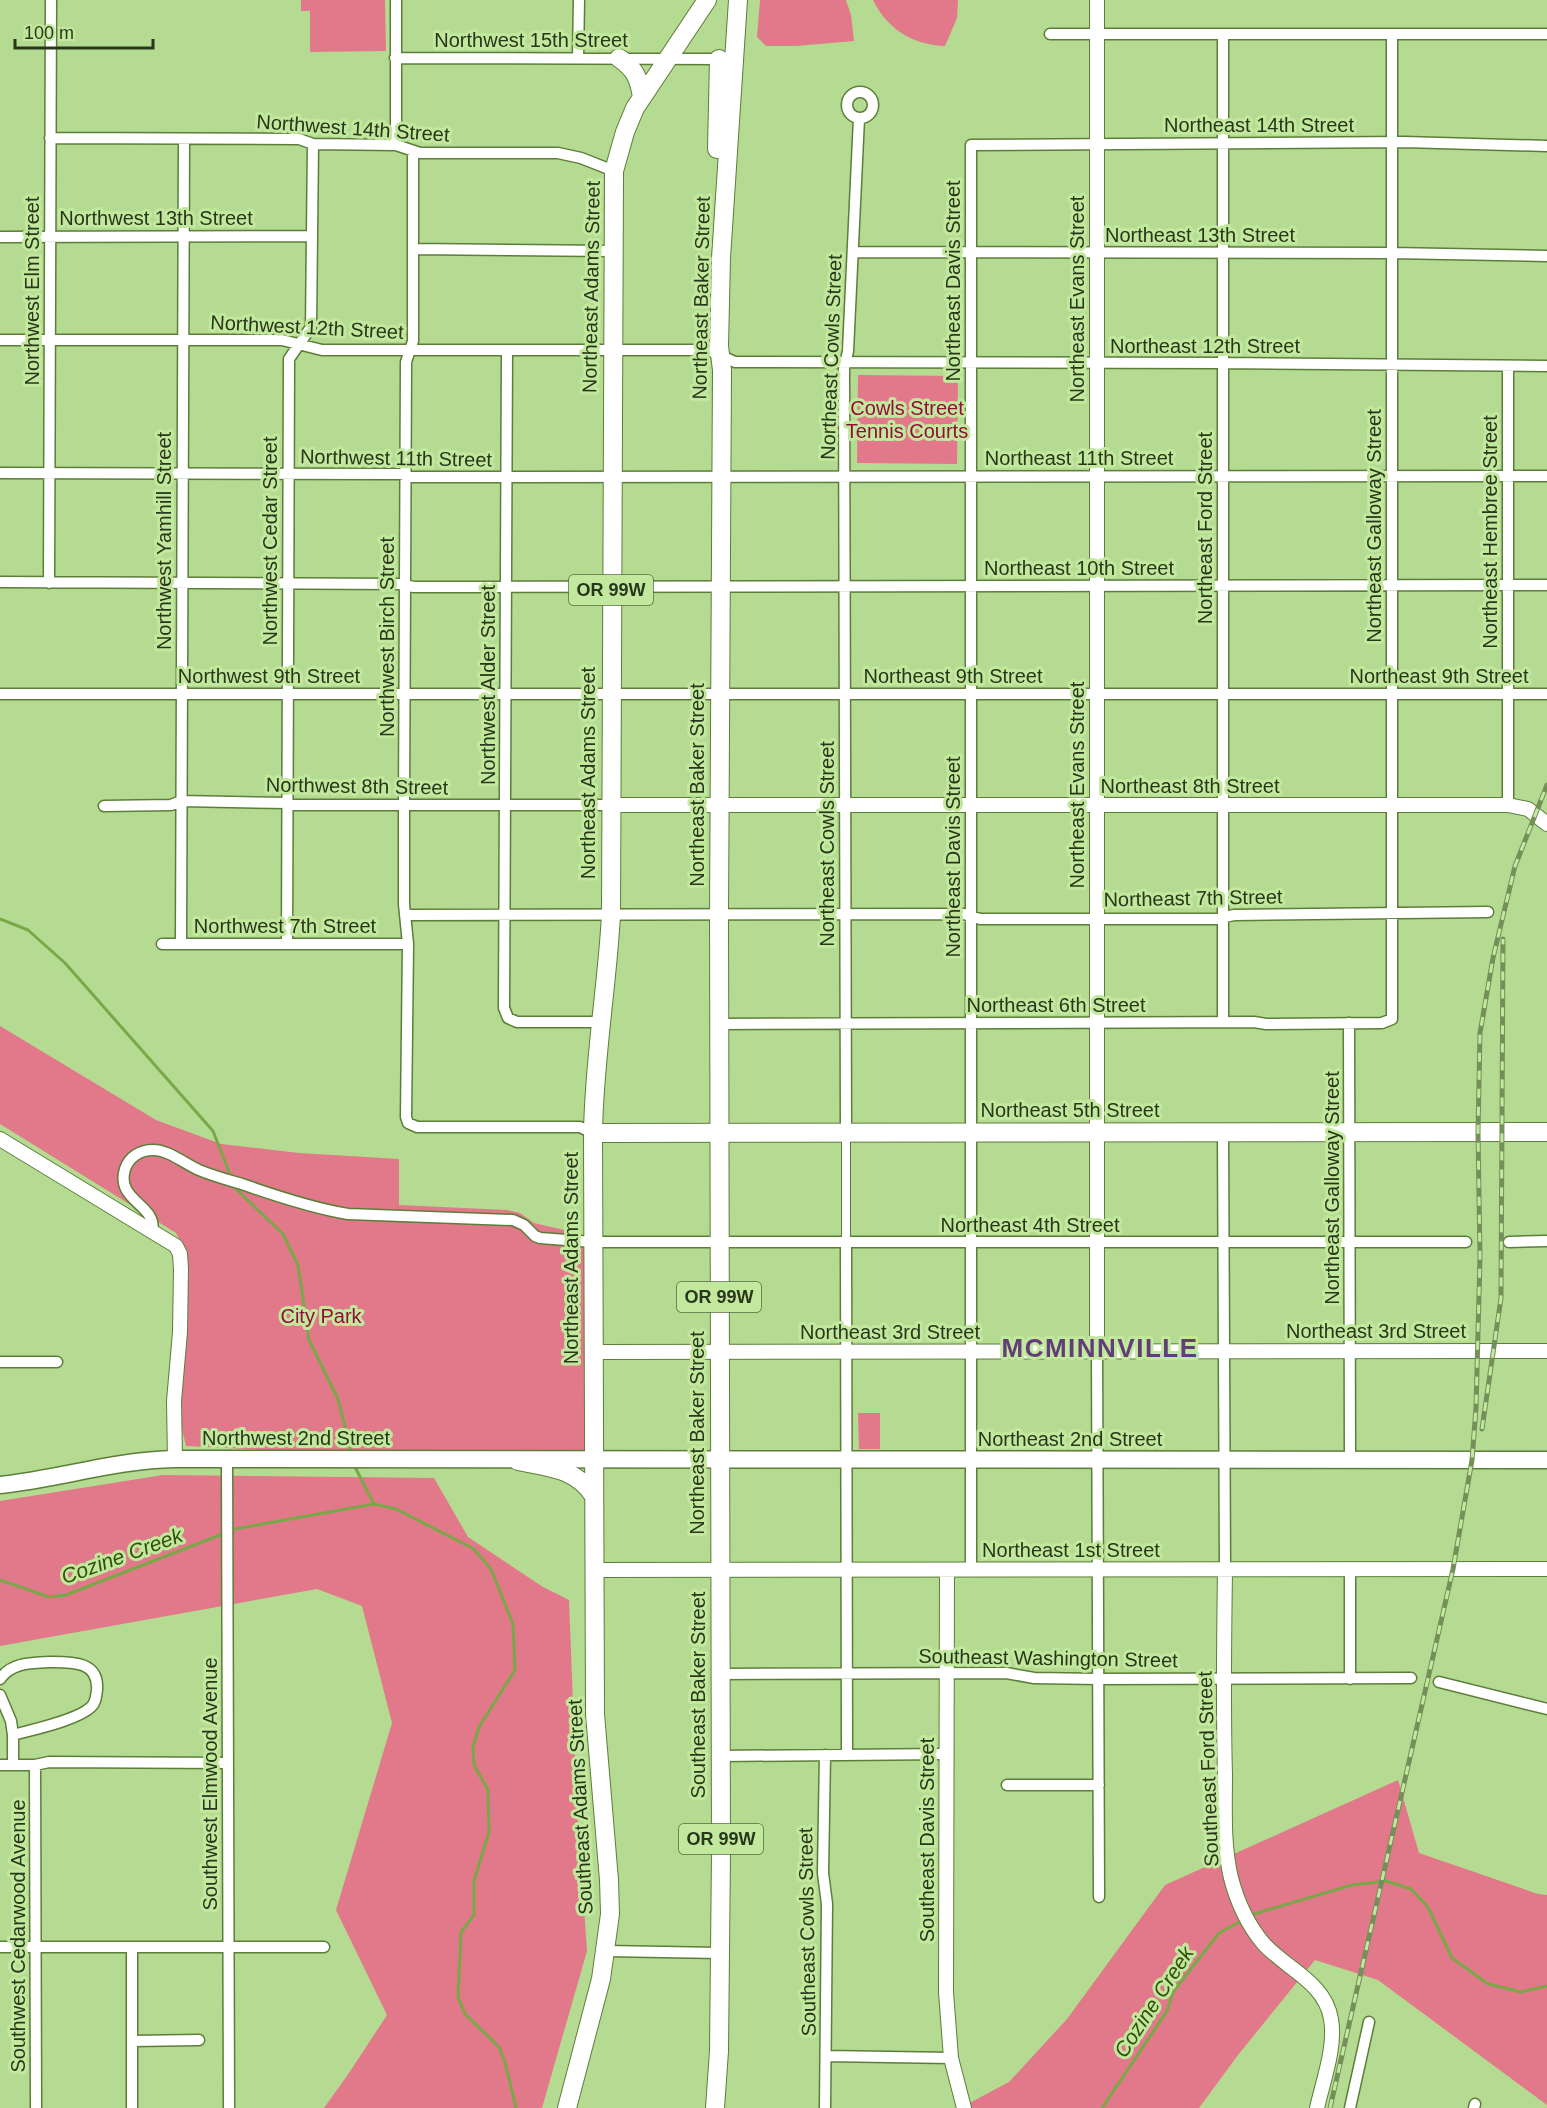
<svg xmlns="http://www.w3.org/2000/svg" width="1547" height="2108" font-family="Arial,sans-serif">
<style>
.green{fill:#e2798a}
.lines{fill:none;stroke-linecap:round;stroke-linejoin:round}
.stream{stroke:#7aa849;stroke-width:3}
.pedestrian-casing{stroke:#5c7e38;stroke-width:10}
.minor-casing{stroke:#5c7e38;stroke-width:13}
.tertiary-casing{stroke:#5c7e38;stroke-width:16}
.secondary-casing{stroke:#5c7e38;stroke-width:19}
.primary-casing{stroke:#5c7e38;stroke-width:20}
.trunk-casing{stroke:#5c7e38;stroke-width:20}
.pedestrian{stroke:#fff;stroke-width:8}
.minor{stroke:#fff;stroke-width:10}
.tertiary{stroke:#fff;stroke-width:14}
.secondary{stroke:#fff;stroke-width:16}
.primary{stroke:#fff;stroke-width:18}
.trunk{stroke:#fff;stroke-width:18}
.rail-casing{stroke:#748f5a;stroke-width:5}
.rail{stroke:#c2e89e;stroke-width:3;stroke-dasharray:9;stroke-linecap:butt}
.labels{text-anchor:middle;stroke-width:6;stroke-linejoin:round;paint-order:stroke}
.shield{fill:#c2e89e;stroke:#566c41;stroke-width:1.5}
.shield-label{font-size:18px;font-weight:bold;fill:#283719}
.street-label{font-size:20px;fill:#283719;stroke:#c2e89e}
.park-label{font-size:20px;fill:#940d3a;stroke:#c2e89e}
.water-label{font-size:21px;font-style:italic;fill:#33500b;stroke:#c2e89e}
.district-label{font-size:26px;font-weight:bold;letter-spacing:1.5px;fill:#613e78;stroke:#c2e89e}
</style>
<rect width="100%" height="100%" fill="#b5db92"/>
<path class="green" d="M 301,0 L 385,0 L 386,51 L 310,52 L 310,11 L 301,11 Z
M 760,0 L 846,0 L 851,15 L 854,41 L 796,46 L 766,46 L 757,37 Z
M 873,0 L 958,0 L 957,18 L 945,46 C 913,45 887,29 873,0 Z
M 858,375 L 958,376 L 957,464 L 857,463 Z
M 0,1026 L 156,1120 L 221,1144 L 299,1153 L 399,1159 L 399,1205 L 507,1210 L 520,1213 L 534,1223 L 564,1230 L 593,1242 L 594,1460 L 464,1460 L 186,1446 L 181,1425 L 180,1241 L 176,1233 L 0,1124 Z
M 858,1413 L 880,1413 L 880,1449 L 859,1449 Z
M 163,1475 L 434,1478 L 468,1537 L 543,1587 L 569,1600 L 577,1806 L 587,1951 L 542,2108 L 324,2108 L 349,2073 L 387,2015 L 336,1910 L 392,1723 L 362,1606 L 317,1589 L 0,1646 L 0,1501 Z
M 1398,1780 L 1419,1853 L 1538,1894 L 1547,1895 L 1547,2105 L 1378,1980 L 1315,1960 L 1238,2055 L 1199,2108 L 960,2108 L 1009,2082 L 1067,2019 L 1165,1885 Z"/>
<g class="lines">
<path class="stream" d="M 0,919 L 28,930 L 65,963 L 213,1131 L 229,1172
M 236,1189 L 283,1234 L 298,1265 L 309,1340 L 338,1399 L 351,1450
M 355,1467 L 374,1504
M 235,1529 L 374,1504 L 396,1509 L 474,1549 L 491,1569 L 513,1624 L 515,1670 L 479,1727 L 473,1747 L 474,1765 L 488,1790 L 489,1832 L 474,1881 L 474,1915 L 461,1932 L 458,1997 L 465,2014 L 499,2047 L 505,2062 L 516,2108
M 0,1580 L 49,1597 L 66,1595 L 220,1535
M 1254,1914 L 1352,1885 L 1386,1881 L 1411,1889 L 1428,1907 L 1452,1958 L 1488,1984 L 1521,1992 L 1547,1986
M 1102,2108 L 1167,2011 L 1173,1992 L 1219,1933 L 1239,1922"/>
<g class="pedestrian-casing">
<path id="pedestrian" d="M 846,1133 L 846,1243"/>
</g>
<g class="minor-casing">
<path id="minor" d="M 396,0 L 396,145
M 1050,34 L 1547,34
M 1223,34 L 1223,1022
M 395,58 L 725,59
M 578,58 L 579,0
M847 105a13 13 0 1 1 26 0a13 13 0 1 1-26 0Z
M 50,138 L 299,139 L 313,144 L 396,145 L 420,153 L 558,153 L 581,158 L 614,171
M 413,152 L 413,341 L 406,362 L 404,806 L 404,904 L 408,944 L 406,1117 L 408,1123 L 417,1127 L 580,1127 L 593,1133
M 0,237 L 311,236
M 414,249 L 613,251
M 853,252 L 1392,253 L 1547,256
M 0,340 L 282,340 L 322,350 L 708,350 L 735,362 L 1223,363 L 1547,366
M 507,350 L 504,1008 L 508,1018 L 517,1022 L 601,1022
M 0,473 L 400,474 L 411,477 L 1547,476
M 0,582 L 399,584 L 414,587 L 1547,585
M 49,583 L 51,0
M 0,694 L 1547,694
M 1508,805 L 1508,366
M 104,806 L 171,805 L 181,801 L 287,803 L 293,805 L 611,805
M 405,915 L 964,914 L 980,919 L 1216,919 L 1234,915 L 1488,912
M 162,944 L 408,944
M 181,944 L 184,139
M 287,944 L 289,359 L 311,327 L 313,144
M 1349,1023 L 1350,1460
M 719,1024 L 1254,1022 L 1266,1024 L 1382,1023 L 1392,1019 L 1392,34
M 846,1133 L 844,369 L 848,351 L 859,118
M 1223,1133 L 1225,1570
M 152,1231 C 158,1205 115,1201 125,1169 C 129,1157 140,1150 153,1150 C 169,1150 185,1164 199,1170 C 213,1176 228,1180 242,1184 C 276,1196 312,1208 348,1214 L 513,1220 L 524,1225 L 535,1236 L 540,1238 L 593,1242 L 1466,1242
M 1509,1242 L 1547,1241
M 846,1243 L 847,1755
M 1097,1351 L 1099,1897
M 0,1362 L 57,1362
M 227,1459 L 229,2108
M 971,1570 L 971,145 L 1404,142 L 1547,146
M 1350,1570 L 1350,1679
M 720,1674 L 1006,1673 L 1034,1678 L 1099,1679 L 1411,1678
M 0,1679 C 12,1662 32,1663 50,1662 C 72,1662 99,1661 97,1690 C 96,1696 96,1703 91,1707 C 78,1720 31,1730 13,1735 L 11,1721 L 0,1695
M 1439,1682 L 1547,1709
M 825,1755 L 823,1873 L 827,1904 L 825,2108
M 720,1756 L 946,1754
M 0,1765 L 35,1765 L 49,1762 L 228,1763
M 13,1765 L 13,1735
M 35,1765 L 36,2108
M 1007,1785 L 1099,1785
M 0,1947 L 324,1947
M 606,1951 L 720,1953
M 132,2041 L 199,2040
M 826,2056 L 951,2058
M 132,2108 L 132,1947
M 1350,2108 L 1369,2022
M 1474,2108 L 1475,2104"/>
</g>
<g class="tertiary-casing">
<path id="tertiary" d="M 1097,0 L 1097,1351
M 611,805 L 1508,805 L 1528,809 L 1547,824
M 0,1139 L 176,1246 L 180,1254 L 181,1269 L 180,1332 L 174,1401 L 175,1459
M 594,1352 L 1547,1351
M 594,1570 L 1547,1569
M 947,1570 L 946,1992 L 951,2058 L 964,2108
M 1225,1570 C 1224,1638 1223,1706 1225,1774 C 1225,1809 1223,1845 1231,1878 C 1237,1901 1248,1925 1263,1943 C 1286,1969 1325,1982 1331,2019 C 1336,2047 1323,2081 1317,2108"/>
</g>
<g class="secondary-casing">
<path id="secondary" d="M 0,1485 C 59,1479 115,1460 175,1459 L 1547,1460"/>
</g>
<g class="primary-casing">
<path id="primary" d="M 593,1133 L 1547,1132"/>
</g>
<g class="trunk-casing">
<path id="trunk" d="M 619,58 C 635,69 639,78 642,97
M 717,149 L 719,59
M 518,1461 C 548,1467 576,1468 594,1496
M 567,2108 L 601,1979 L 610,1914 L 609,1880 L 595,1714 L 593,1133 C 594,1060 607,988 611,915 L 614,171 L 625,132 L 635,108 L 707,0
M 715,2108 L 719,2051 L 721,1853 L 719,915 L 722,370 L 719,346 L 721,258 L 738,0"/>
</g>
<use href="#pedestrian" class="pedestrian"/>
<use href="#minor" class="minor"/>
<use href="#tertiary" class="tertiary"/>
<use href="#secondary" class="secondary"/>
<use href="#primary" class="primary"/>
<use href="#trunk" class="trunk"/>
<g class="rail-casing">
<path id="rail" d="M 1482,1429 L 1501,1298 L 1503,939
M 1330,2108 L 1453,1569 L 1472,1460 L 1476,1408 L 1480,1257 L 1478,1132 L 1480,1033 L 1493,958 L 1515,866 L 1547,785"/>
</g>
<use href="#rail" class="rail"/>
</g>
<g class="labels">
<g class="shield">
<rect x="569" y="575" width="84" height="30" rx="4.5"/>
<rect x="677" y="1282" width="84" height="30" rx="4.5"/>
<rect x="679" y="1824" width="84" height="30" rx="4.5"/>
</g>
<g class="shield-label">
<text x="611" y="596">OR 99W</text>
<text x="719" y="1303">OR 99W</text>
<text x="721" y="1845">OR 99W</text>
</g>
<g class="street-label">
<text x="531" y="47">Northwest 15th Street</text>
<text x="1259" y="132">Northeast 14th Street</text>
<text transform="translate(353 128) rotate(4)" y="7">Northwest 14th Street</text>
<text x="156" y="225">Northwest 13th Street</text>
<text x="1200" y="242">Northeast 13th Street</text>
<text transform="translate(953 281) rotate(-90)" y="7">Northeast Davis Street</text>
<text transform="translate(591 287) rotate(-89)" y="7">Northeast Adams Street</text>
<text transform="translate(32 291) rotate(-90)" y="7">Northwest Elm Street</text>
<text transform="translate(701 298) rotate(-89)" y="7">Northeast Baker Street</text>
<text transform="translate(1077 299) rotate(-90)" y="7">Northeast Evans Street</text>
<text transform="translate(307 327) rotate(3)" y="7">Northwest 12th Street</text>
<text x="1205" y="353">Northeast 12th Street</text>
<text transform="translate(831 357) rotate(-88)" y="7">Northeast Cowls Street</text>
<text transform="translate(396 458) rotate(1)" y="7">Northwest 11th Street</text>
<text x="1079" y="465">Northeast 11th Street</text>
<text transform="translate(1374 526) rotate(-90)" y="7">Northeast Galloway Street</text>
<text transform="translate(1205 528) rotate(-90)" y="7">Northeast Ford Street</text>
<text transform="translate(1490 532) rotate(-90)" y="7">Northeast Hembree Street</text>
<text transform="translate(164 541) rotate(-90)" y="7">Northwest Yamhill Street</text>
<text transform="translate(270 541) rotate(-90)" y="7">Northwest Cedar Street</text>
<text x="1079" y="575">Northeast 10th Street</text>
<text transform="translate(387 637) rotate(-90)" y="7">Northwest Birch Street</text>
<text x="269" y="683">Northwest 9th Street</text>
<text x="953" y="683">Northeast 9th Street</text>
<text x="1439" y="683">Northeast 9th Street</text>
<text transform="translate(488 685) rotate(-90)" y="7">Northwest Alder Street</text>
<text transform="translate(588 773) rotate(-90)" y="7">Northeast Adams Street</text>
<text transform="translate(697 785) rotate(-90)" y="7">Northeast Baker Street</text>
<text transform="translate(1077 785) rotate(-90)" y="7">Northeast Evans Street</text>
<text transform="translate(357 786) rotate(1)" y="7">Northwest 8th Street</text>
<text x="1190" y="793">Northeast 8th Street</text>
<text transform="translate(827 844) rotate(-90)" y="7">Northeast Cowls Street</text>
<text transform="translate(953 857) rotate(-90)" y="7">Northeast Davis Street</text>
<text transform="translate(1193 898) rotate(-1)" y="7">Northeast 7th Street</text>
<text x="285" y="933">Northwest 7th Street</text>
<text x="1056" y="1012">Northeast 6th Street</text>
<text x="1070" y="1117">Northeast 5th Street</text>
<text transform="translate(1332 1188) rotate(-90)" y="7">Northeast Galloway Street</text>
<text x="1030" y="1232">Northeast 4th Street</text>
<text transform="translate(571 1258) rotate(-90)" y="7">Northeast Adams Street</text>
<text x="1376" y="1338">Northeast 3rd Street</text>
<text x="890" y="1339">Northeast 3rd Street</text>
<text transform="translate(697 1433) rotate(-90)" y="7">Northeast Baker Street</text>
<text x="296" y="1445">Northwest 2nd Street</text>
<text x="1070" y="1446">Northeast 2nd Street</text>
<text x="1071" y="1557">Northeast 1st Street</text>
<text transform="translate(1048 1658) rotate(1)" y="7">Southeast Washington Street</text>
<text transform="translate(698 1695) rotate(-90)" y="7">Southeast Baker Street</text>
<text transform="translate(1208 1769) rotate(-92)" y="7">Southeast Ford Street</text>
<text transform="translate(210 1784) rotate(-90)" y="7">Southwest Elmwood Avenue</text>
<text transform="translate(580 1807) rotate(-93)" y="7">Southeast Adams Street</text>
<text transform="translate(927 1840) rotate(-90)" y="7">Southeast Davis Street</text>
<text transform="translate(807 1932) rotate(-91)" y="7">Southeast Cowls Street</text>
<text transform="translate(18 1936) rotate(-90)" y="7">Southwest Cedarwood Avenue</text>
</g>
<g class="park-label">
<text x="907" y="415">Cowls Street<tspan x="907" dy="23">Tennis Courts</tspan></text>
<text x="321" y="1323">City Park</text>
</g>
<g class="water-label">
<text transform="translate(122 1556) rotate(-20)" y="7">Cozine Creek</text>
<text transform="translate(1154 2002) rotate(-57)" y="7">Cozine Creek</text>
</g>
<g class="district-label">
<text x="1100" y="1357">MCMINNVILLE</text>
</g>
</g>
<path d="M15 39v9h138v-9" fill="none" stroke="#283719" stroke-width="3"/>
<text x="24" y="39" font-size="18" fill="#283719" stroke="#c2e89e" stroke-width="4.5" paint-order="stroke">100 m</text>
</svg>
